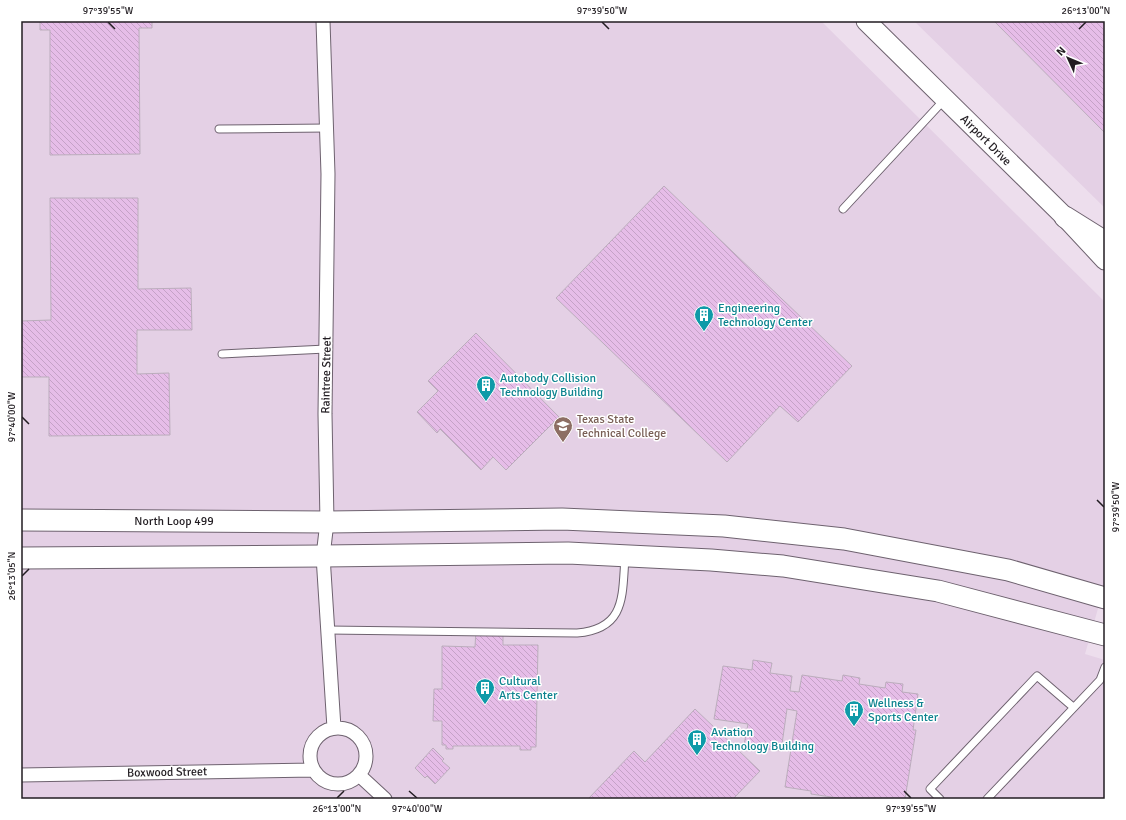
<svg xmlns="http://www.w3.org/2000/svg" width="1126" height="820" font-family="Signika,sans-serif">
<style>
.built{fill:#e4d0e5}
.building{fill:url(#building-back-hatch);stroke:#bbadbc}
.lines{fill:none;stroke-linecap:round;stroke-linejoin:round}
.lane-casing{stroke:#6e626f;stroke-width:9}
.street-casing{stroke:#6e626f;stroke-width:15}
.secondary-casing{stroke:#6e626f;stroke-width:21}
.primary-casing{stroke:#6e626f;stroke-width:23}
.lane{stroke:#fff;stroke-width:7}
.street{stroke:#fff;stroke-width:13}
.secondary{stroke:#fff;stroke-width:19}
.primary{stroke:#fff;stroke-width:21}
.ticks{fill:none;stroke:#221d22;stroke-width:1.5}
.labels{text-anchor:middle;stroke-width:3;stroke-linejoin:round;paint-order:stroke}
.street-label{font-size:12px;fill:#221d22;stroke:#fff}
.culture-label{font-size:12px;fill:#0d838f;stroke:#fff;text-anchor:start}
.education-label{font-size:12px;fill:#785e54;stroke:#fff;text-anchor:start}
.neatline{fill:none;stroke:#221d22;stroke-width:1.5}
.ticks-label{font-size:10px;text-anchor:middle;fill:#221d22}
</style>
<defs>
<pattern id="building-back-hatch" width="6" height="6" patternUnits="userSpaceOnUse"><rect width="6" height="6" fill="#e6bde8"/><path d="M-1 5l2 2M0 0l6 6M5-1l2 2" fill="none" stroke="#c5a2c7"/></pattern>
</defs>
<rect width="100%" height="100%" fill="#eddeed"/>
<path class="built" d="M 21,21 L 821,21 L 1105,302 L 1105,584 L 1085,654 L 1105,660 L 1105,799 L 21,799 Z
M 914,21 L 1105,21 L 1105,208 Z"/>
<path class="building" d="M 40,21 L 152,21 L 152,28 L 139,28 L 140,154 L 50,155 L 50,30 L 40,30 Z
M 994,21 L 1105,21 L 1105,133 Z
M 664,186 L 852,366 L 798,422 L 780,406 L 727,462 L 556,298 Z
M 50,198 L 138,198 L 138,289 L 191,288 L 192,330 L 137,330 L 137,374 L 169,373 L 170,435 L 49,436 L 49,377 L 21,377 L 21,321 L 51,320 Z
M 476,333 L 559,417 L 506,470 L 493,457 L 481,470 L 440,429 L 437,433 L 417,412 L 438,391 L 428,381 Z
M 476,629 L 503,629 L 503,645 L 538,645 L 536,747 L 531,747 L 531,750 L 520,750 L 520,746 L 453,746 L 453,749 L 446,749 L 446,745 L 442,745 L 442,721 L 433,721 L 434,689 L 442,689 L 442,646 L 475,647 Z
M 753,660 L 772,663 L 770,673 L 792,676 L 790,691 L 799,692 L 802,675 L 842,681 L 843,675 L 860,678 L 859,684 L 885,688 L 886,682 L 903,684 L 902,692 L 918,694 L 913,730 L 916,730 L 905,799 L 845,799 L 811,794 L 811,791 L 785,787 L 797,711 L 787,709 L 781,751 L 744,745 L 748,724 L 714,719 L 723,666 L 752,670 Z
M 695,709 L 760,771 L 733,799 L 588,799 L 634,751 L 645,762 Z
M 433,748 L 444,759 L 442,761 L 450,768 L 435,784 L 427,776 L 425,778 L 415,768 Z"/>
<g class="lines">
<g class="lane-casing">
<path id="lane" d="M 219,129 L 327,128
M 843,209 L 945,99
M 222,354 L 326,349
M 328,630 L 577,633 C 626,629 622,596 625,558
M 940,799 L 930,789 L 1037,676 L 1073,707
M 987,799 L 1100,680 L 1105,667"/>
</g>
<g class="street-casing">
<path id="street" d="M 323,21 L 328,174 L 325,414 L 327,522 L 323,556 L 334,728
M310 756a28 28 0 1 1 56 0a28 28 0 1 1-56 0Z
M 21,775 L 313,770
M 359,775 L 385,799"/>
</g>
<g class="secondary-casing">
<path id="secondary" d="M 866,21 L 1065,217 L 1105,260"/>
</g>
<g class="primary-casing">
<path id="primary" d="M 1065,217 L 1105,242
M 21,520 L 327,522 L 562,519 L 724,526 L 844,539 L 1008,570 L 1105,598
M 21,558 L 323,556 L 568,553 L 711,560 L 783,566 L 938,591 L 1105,635"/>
</g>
<use href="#lane" class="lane"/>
<use href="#street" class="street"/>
<use href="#secondary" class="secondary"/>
<use href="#primary" class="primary"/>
</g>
<path class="ticks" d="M 108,22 L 115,29M 602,22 L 609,29M 1079,29 L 1086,22M 22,417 L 29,424M 1097,500 L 1104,507M 22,576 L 29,569M 409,791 L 417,798M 904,791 L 911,798M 337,798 L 344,791"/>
<defs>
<g id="building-pin" transform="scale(1)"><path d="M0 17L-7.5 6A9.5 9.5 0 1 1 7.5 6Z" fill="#0f9aa8" stroke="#fff"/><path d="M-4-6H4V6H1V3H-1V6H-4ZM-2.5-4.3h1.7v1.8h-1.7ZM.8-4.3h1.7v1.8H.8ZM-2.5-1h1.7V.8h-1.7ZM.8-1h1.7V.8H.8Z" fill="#fff"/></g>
<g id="university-pin" transform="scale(1)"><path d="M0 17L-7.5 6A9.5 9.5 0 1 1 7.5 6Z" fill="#8d6e63" stroke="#fff"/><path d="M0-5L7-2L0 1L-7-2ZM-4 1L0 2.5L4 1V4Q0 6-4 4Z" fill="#fff"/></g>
</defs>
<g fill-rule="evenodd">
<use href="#building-pin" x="704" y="315"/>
<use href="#building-pin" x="486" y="385"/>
<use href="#university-pin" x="563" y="426"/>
<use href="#building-pin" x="485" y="688"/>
<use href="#building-pin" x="854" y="710"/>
<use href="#building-pin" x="697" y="739"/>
</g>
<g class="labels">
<g class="street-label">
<text transform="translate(986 140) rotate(45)" y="4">Airport Drive</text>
<text transform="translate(326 375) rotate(-89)" y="4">Raintree Street</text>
<text x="174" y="525">North Loop 499</text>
<text transform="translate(167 772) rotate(-1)" y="4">Boxwood Street</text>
</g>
<g class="culture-label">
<text x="718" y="312">Engineering<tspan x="718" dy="14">Technology Center</tspan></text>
<text x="500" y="382">Autobody Collision<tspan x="500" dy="14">Technology Building</tspan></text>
<text x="499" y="685">Cultural<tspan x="499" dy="14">Arts Center</tspan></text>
<text x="868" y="707">Wellness &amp;<tspan x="868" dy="14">Sports Center</tspan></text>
<text x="711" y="736">Aviation<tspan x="711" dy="14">Technology Building</tspan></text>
</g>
<g class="education-label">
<text x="577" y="423">Texas State<tspan x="577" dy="14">Technical College</tspan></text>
</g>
</g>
<rect width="1126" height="820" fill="none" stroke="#ffffff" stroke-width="44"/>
<g transform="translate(1068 58) rotate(314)" stroke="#ffffff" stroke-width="3" paint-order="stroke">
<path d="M0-3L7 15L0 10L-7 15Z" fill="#221d22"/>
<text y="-6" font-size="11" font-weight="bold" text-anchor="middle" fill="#221d22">N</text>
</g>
<rect x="22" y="22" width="1082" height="776" class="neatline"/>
<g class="ticks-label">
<text x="108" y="14">97°39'55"W</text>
<text x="602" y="14">97°39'50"W</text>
<text x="1086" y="14">26°13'00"N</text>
<text transform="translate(11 417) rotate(-90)" y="4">97°40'00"W</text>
<text transform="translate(1115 507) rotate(-90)" y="4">97°39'50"W</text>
<text transform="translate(11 576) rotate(-90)" y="4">26°13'05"N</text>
<text x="337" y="812">26°13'00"N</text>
<text x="417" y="812">97°40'00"W</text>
<text x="911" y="812">97°39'55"W</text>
</g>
</svg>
